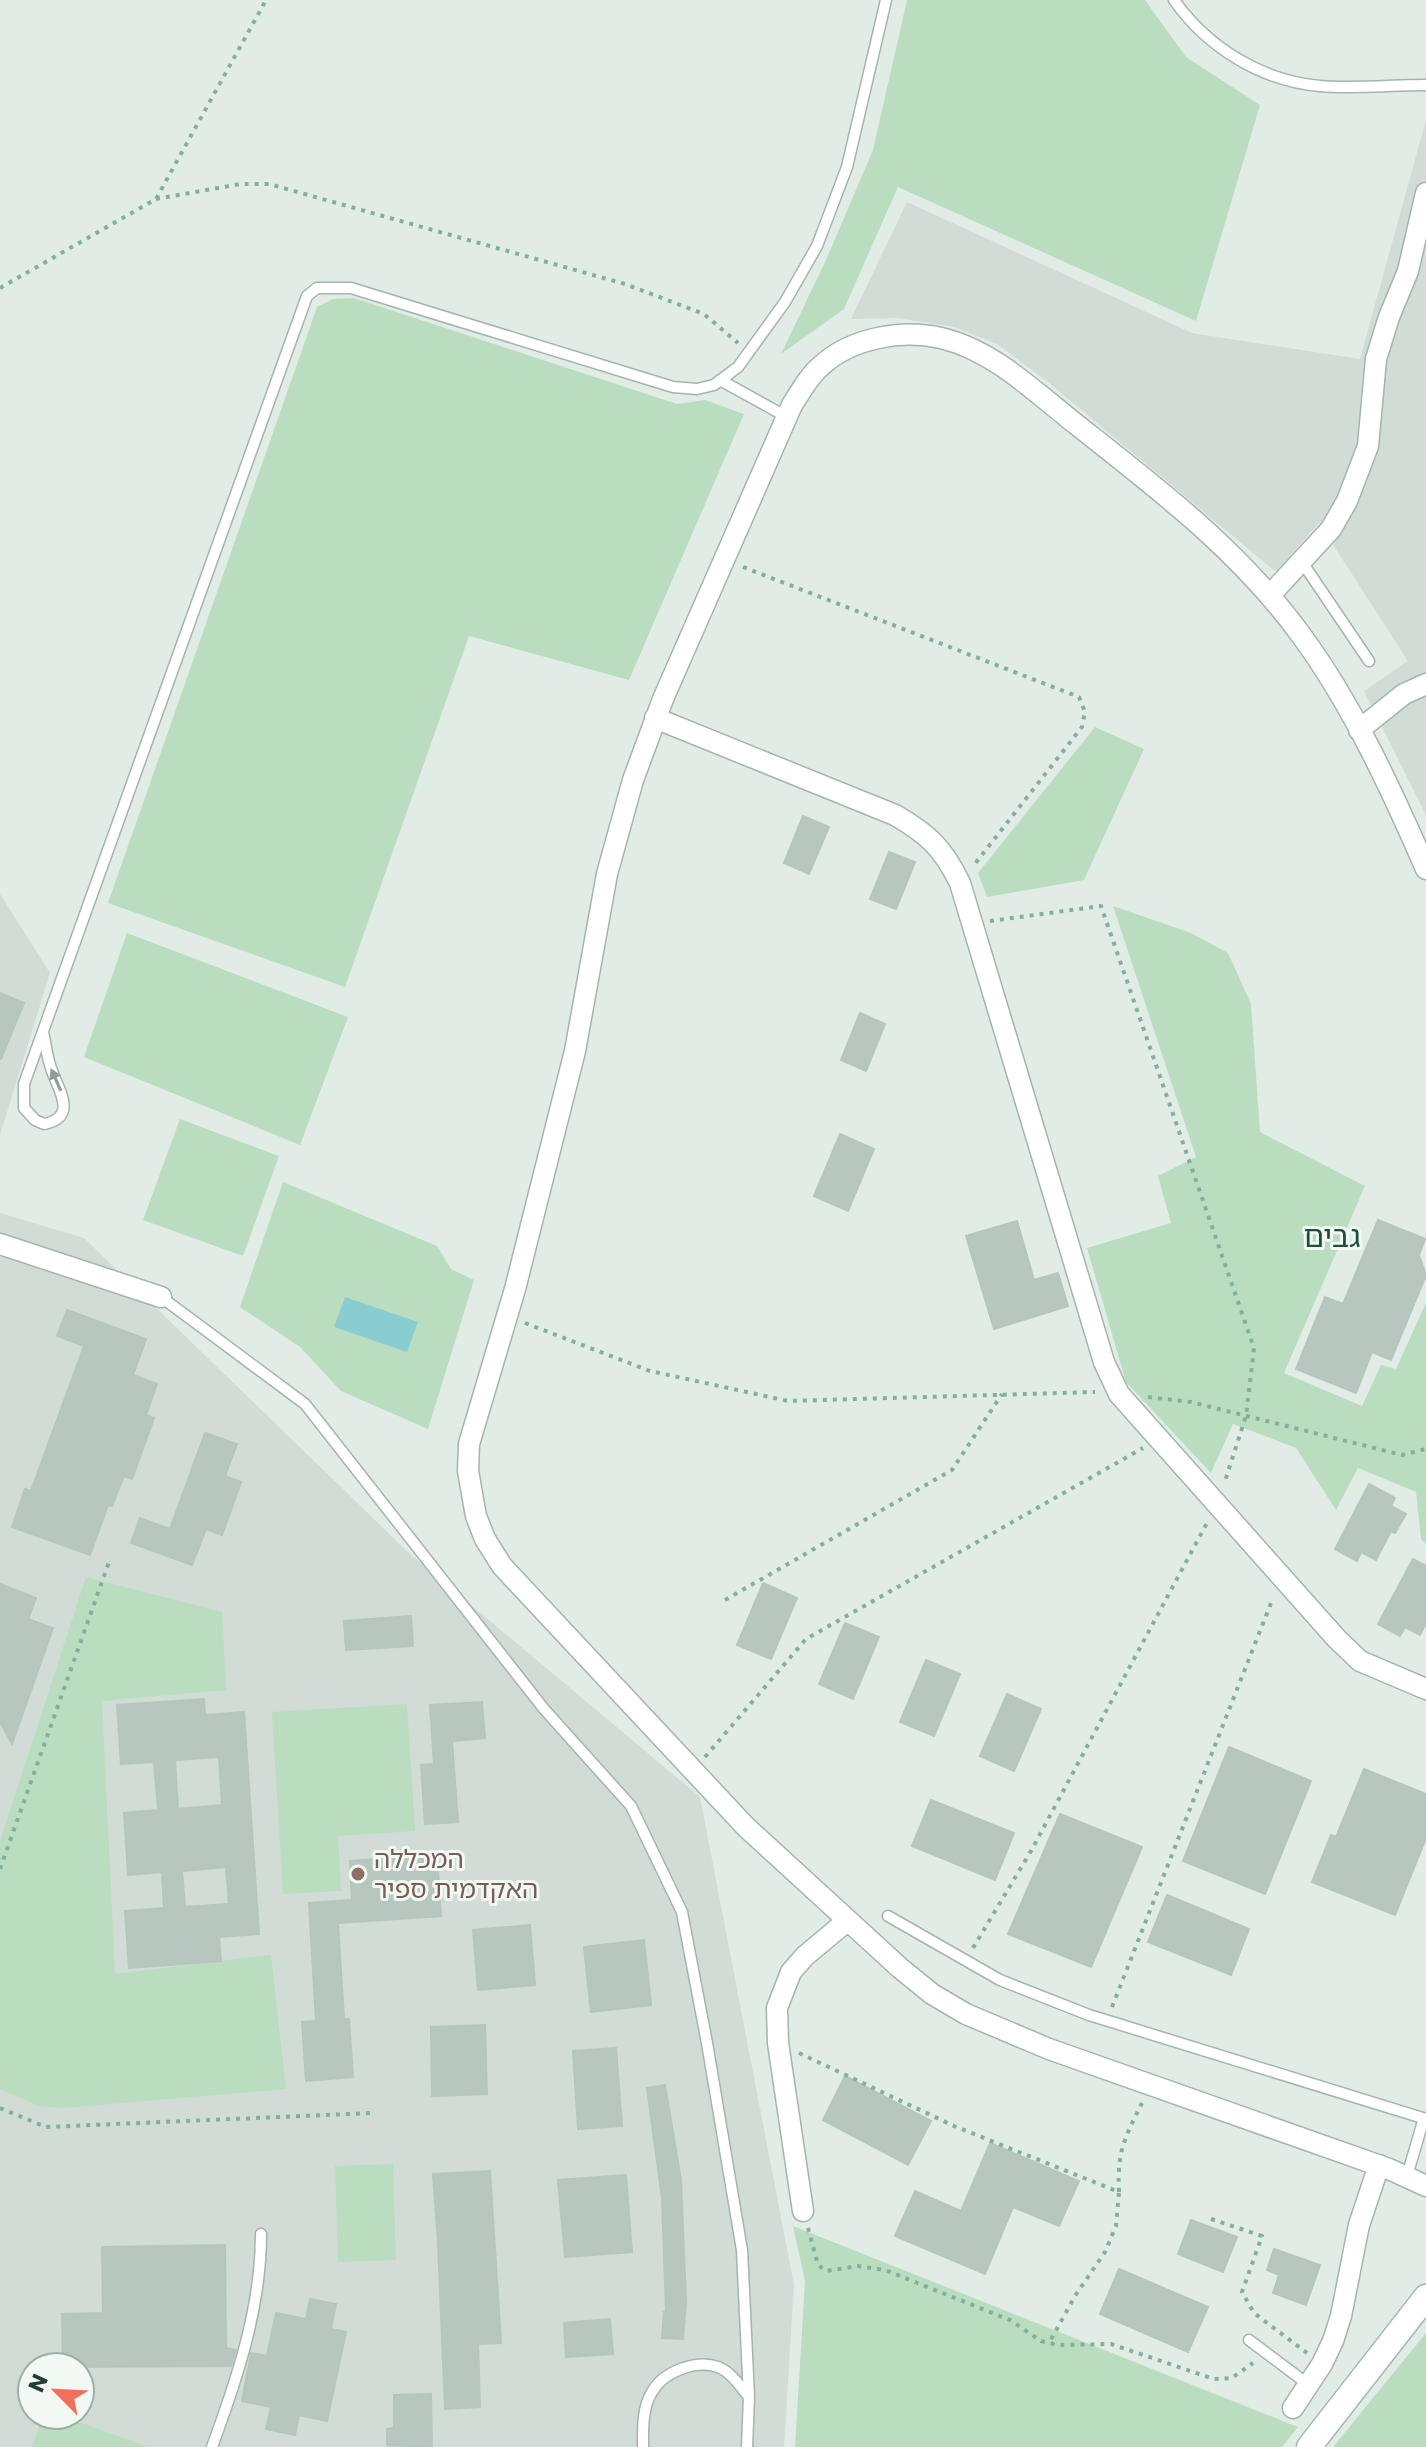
<svg xmlns="http://www.w3.org/2000/svg" width="1426" height="2447" font-family="Poppins,'Noto Sans Hebrew',sans-serif">
<style>
.built{fill:#d0dcd5;fill-rule:evenodd}
.green{fill:#baddc0}
.water{fill:#89cdd1}
.building{fill:#b7c7bf;stroke:#b4c6bd;stroke-width:2;fill-rule:evenodd}
.lines{fill:none;stroke-linecap:round;stroke-linejoin:round}
.lane-casing{stroke:#a5b4ad;stroke-width:13}
.street-casing{stroke:#a5b4ad;stroke-width:23}
.secondary-casing{stroke:#a0b8ad;stroke-width:27}
.path{stroke:#82b09d;stroke-width:4;stroke-dasharray:4 6;stroke-linecap:butt}
.lane{stroke:#fff;stroke-width:10}
.street{stroke:#fff;stroke-width:20}
.secondary{stroke:#fff;stroke-width:24}
.oneway{fill:#909e99}
.education-dot{fill:#8d6e63;stroke:#f2f9f5;stroke-width:3}
.labels{text-anchor:middle;stroke-width:6;stroke-linejoin:round;paint-order:stroke}
.education-label{font-size:26px;fill:#785e54;stroke:#f2f9f5;text-anchor:start}
.quarter-label{font-size:30px;fill:#1d4f3e;stroke:#f2f9f5}
</style>
<rect width="100%" height="100%" fill="#e2ece6"/>
<path class="built" d="M 1426,120 L 1426,815 L 1364,691 L 1408,661 L 1319,523 L 1276,572 L 1049,383 L 997,344 L 954,327 L 898,318 L 851,319 L 907,202 L 1192,333 L 1360,359 Z
M 0,894 L 50,973 L 0,1135 Z
M 0,1213 L 84,1238 L 409,1553 L 700,1797 L 794,2285 L 784,2447 L 0,2447 ZM 32,2367 L 80,2367 L 80,2415 L 32,2415 Z"/>
<path class="green" d="M 907,0 L 1145,0 L 1186,57 L 1260,105 L 1196,321 L 898,187 L 844,309 L 781,354 L 826,260 L 873,150 Z
M 354,298 L 677,404 L 705,400 L 744,414 L 629,680 L 469,636 L 345,987 L 108,903 L 317,307 L 333,299 Z
M 1095,727 L 1144,749 L 1084,880 L 987,897 L 978,873 Z
M 1113,906 L 1191,933 L 1228,953 L 1251,1004 L 1260,1132 L 1365,1186 L 1284,1373 L 1362,1406 L 1381,1365 L 1396,1369 L 1426,1303 L 1426,1544 L 1421,1539 L 1416,1492 L 1358,1468 L 1336,1510 L 1296,1448 L 1233,1424 L 1211,1473 L 1126,1382 L 1087,1248 L 1171,1223 L 1158,1176 L 1196,1157 Z
M 127,933 L 348,1017 L 300,1145 L 84,1057 Z
M 180,1119 L 279,1156 L 243,1256 L 143,1220 Z
M 283,1182 L 437,1246 L 451,1269 L 474,1280 L 428,1429 L 341,1391 L 300,1347 L 240,1307 Z
M 86,1577 L 222,1612 L 226,1690 L 102,1701 L 115,1974 L 271,1955 L 286,2089 L 64,2108 L 39,2106 L 0,2089 L 0,1841 Z
M 407,1704 L 415,1831 L 338,1836 L 341,1891 L 283,1894 L 272,1712 Z
M 393,2164 L 396,2260 L 338,2262 L 335,2166 Z
M 793,2226 L 1298,2427 L 1282,2447 L 795,2447 L 805,2281 Z
M 1426,2333 L 1426,2447 L 1333,2447 Z
M 43,2415 L 60,2415 L 148,2447 L 32,2447 Z"/>
<path class="water" d="M 345,1297 L 418,1322 L 407,1352 L 334,1327 Z"/>
<path class="building" d="M 803,816 L 829,827 L 809,874 L 784,863 Z
M 889,852 L 915,862 L 896,909 L 870,899 Z
M 0,993 L 24,1003 L 1,1059 L 0,1059 Z
M 860,1013 L 885,1024 L 866,1071 L 841,1060 Z
M 840,1134 L 874,1149 L 848,1211 L 814,1196 Z
M 1378,1220 L 1425,1239 L 1419,1255 L 1426,1275 L 1391,1360 L 1372,1352 L 1356,1393 L 1296,1369 L 1325,1297 L 1343,1304 Z
M 1017,1221 L 1034,1280 L 1058,1273 L 1068,1306 L 994,1329 L 966,1236 Z
M 67,1310 L 146,1339 L 133,1375 L 157,1384 L 146,1415 L 154,1418 L 132,1479 L 124,1476 L 112,1506 L 108,1505 L 90,1555 L 12,1527 L 25,1489 L 31,1491 L 84,1346 L 57,1336 Z
M 205,1433 L 237,1444 L 225,1476 L 241,1482 L 222,1535 L 206,1529 L 192,1565 L 131,1543 L 140,1518 L 170,1529 Z
M 1369,1484 L 1395,1498 L 1391,1506 L 1406,1514 L 1395,1533 L 1391,1531 L 1376,1560 L 1361,1552 L 1357,1561 L 1335,1549 Z
M 1413,1559 L 1426,1566 L 1426,1623 L 1420,1635 L 1405,1627 L 1400,1636 L 1378,1624 Z
M 763,1583 L 797,1598 L 771,1659 L 737,1645 Z
M 0,1584 L 36,1598 L 28,1619 L 53,1628 L 12,1744 L 0,1722 Z
M 411,1616 L 413,1646 L 346,1650 L 344,1621 Z
M 845,1623 L 879,1637 L 853,1699 L 819,1684 Z
M 926,1660 L 960,1674 L 934,1736 L 900,1722 Z
M 1007,1694 L 1041,1709 L 1014,1771 L 980,1756 Z
M 204,1699 L 205,1715 L 244,1712 L 259,1934 L 219,1937 L 221,1961 L 129,1968 L 125,1911 L 164,1908 L 162,1872 L 128,1875 L 124,1813 L 158,1810 L 154,1762 L 121,1764 L 117,1705 ZM 219,1757 L 222,1805 L 178,1809 L 175,1760 ZM 226,1867 L 229,1904 L 185,1907 L 182,1871 Z
M 482,1702 L 485,1738 L 452,1741 L 458,1822 L 425,1824 L 421,1765 L 434,1764 L 430,1705 Z
M 1229,1747 L 1311,1781 L 1265,1894 L 1183,1861 Z
M 1364,1769 L 1426,1794 L 1426,1838 L 1395,1915 L 1312,1882 L 1331,1835 L 1336,1837 Z
M 931,1800 L 1014,1833 L 995,1880 L 912,1846 Z
M 1060,1814 L 1142,1847 L 1091,1967 L 1008,1934 Z
M 437,1855 L 441,1916 L 338,1923 L 344,2019 L 349,2019 L 353,2077 L 306,2081 L 302,2022 L 316,2021 L 309,1903 L 352,1900 L 350,1861 Z
M 1167,1895 L 1249,1929 L 1231,1975 L 1148,1942 Z
M 530,1925 L 535,1985 L 478,1990 L 473,1930 Z
M 644,1940 L 651,2005 L 591,2012 L 584,1947 Z
M 485,2025 L 487,2094 L 432,2096 L 431,2027 Z
M 616,2048 L 622,2126 L 578,2129 L 573,2051 Z
M 845,2076 L 931,2121 L 908,2165 L 823,2120 Z
M 665,2085 L 681,2180 L 686,2302 L 683,2339 L 662,2338 L 664,2312 L 666,2312 L 662,2198 L 647,2088 Z
M 990,2143 L 1079,2181 L 1059,2226 L 1013,2207 L 985,2274 L 895,2236 L 915,2191 L 961,2211 Z
M 490,2171 L 501,2343 L 478,2344 L 480,2407 L 445,2409 L 438,2242 L 433,2174 Z
M 626,2175 L 632,2252 L 565,2257 L 558,2180 Z
M 1191,2220 L 1237,2237 L 1223,2272 L 1178,2254 Z
M 225,2245 L 226,2348 L 236,2350 L 231,2366 L 63,2367 L 62,2314 L 103,2313 L 102,2247 Z
M 1274,2249 L 1320,2265 L 1306,2305 L 1273,2293 L 1279,2275 L 1267,2270 Z
M 1119,2269 L 1208,2307 L 1188,2352 L 1100,2314 Z
M 310,2299 L 336,2304 L 331,2329 L 346,2332 L 327,2421 L 299,2415 L 295,2435 L 266,2429 L 271,2407 L 242,2401 L 251,2353 L 267,2356 L 276,2313 L 306,2319 Z
M 610,2319 L 613,2354 L 566,2357 L 564,2323 Z
M 431,2394 L 432,2447 L 387,2445 L 387,2429 L 394,2428 L 394,2395 Z"/>
<g class="lines">
<g class="lane-casing">
<path id="lane" d="M 1174,0 C 1208,48 1262,81 1320,86 C 1354,89 1391,85 1426,85
M 720,380 L 787,417
M 1302,562 L 1369,661
M 43,1032 C 46,1045 47,1059 52,1071 C 59,1091 78,1117 44,1124 L 35,1120 L 24,1108 L 24,1084 L 307,296 L 317,288 L 351,288 L 673,387 L 697,389 L 714,385 L 738,367 L 785,302 L 817,246 L 847,167 L 886,0
M 161,1297 L 305,1404 L 544,1709 L 631,1806 L 682,1912 L 707,2043 L 742,2250 L 749,2397 L 747,2447
M 888,1916 L 1000,1980 L 1089,2015 L 1426,2119
M 1407,2176 L 1424,2118
M 1249,2340 L 1309,2385
M 212,2447 C 237,2379 261,2308 261,2234
M 643,2447 C 643,2429 642,2408 652,2392 C 663,2372 696,2359 718,2367 C 731,2372 740,2386 749,2397"/>
</g>
<g class="street-casing">
<path id="street" d="M 1271,594 L 1331,529 L 1347,501 L 1368,446 L 1376,359 L 1389,317 L 1408,271 L 1426,193
M 655,718 L 895,815 C 928,834 943,848 960,883 L 1104,1362 L 1119,1394 L 1337,1639 L 1360,1661 L 1426,1689
M 1359,730 L 1404,694 L 1426,684
M 1426,869 C 1392,791 1352,704 1301,635 C 1239,550 1158,489 1077,425 C 1035,392 993,350 941,338 C 901,329 851,338 821,366 C 809,376 801,391 792,405 L 663,699 L 633,780 L 607,874 L 575,1051 L 515,1289 L 469,1444 L 468,1471 L 476,1516 L 485,1539 L 502,1566 L 746,1827 L 900,1968 L 932,1994 L 966,2014 L 1049,2049 L 1389,2169 L 1426,2186
M 0,1244 L 161,1297
M 803,2211 L 778,2043 L 777,2008 L 791,1972 L 805,1956 L 847,1921
M 1293,2408 L 1322,2364 L 1333,2341 L 1341,2316 L 1359,2225 L 1379,2165"/>
</g>
<g class="secondary-casing">
<path id="secondary" d="M 1309,2447 L 1426,2297"/>
</g>
<path class="path" d="M 156,199 L 240,184 L 269,184 L 625,284 L 704,314 L 738,343
M 0,288 L 156,199 L 266,0
M 743,567 L 1079,697 L 1085,712 L 1082,727 L 974,865
M 990,921 L 1101,906 L 1254,1348 L 1246,1416 L 1224,1484
M 525,1323 L 650,1371 L 788,1401 L 1095,1392
M 1148,1397 L 1191,1402 L 1402,1455 L 1426,1449
M 725,1600 L 952,1470 L 1002,1394
M 705,1757 L 806,1639 L 1143,1448
M 0,1869 L 109,1562
M 973,1948 L 1031,1851 L 1208,1521
M 1112,2007 L 1273,1598
M 799,2053 L 954,2126 L 1119,2192 L 1116,2226 L 1105,2252 L 1075,2296 L 1049,2343
M 0,2108 L 46,2127 L 372,2113
M 1119,2192 C 1117,2152 1124,2139 1142,2103
M 1211,2219 L 1262,2236 L 1242,2292 L 1254,2313 L 1307,2353
M 808,2228 L 818,2265 L 826,2271 L 858,2266 L 885,2270 L 1010,2320 L 1041,2341 L 1057,2345 L 1111,2344 L 1214,2379 L 1232,2378 L 1253,2363"/>
<use href="#lane" class="lane"/>
<use href="#street" class="street"/>
<use href="#secondary" class="secondary"/>
</g>
<defs><path id="oneway-solid" d="M-6-.8H1V-3.2L6.5 0L1 3.2V.8H-6Z" transform="scale(2)"/></defs>
<use class="oneway" href="#oneway-solid" transform="translate(56 1080) rotate(-114)"/>
<circle class="education-dot" cx="358" cy="1874" r="8"/>
<g class="labels">
<g class="education-label">
<text x="374" y="1868">המכללה<tspan x="374" dy="30">האקדמית ספיר</tspan></text>
</g>
<g class="quarter-label">
<text x="1332" y="1247">גבים</text>
</g>
</g>
<g transform="translate(56 2391) rotate(294)"><circle r="38" fill="#f2f9f5" stroke="#9faea7" stroke-width="2"/>
<path d="M0-6L14 30L0 20L-14 30Z" fill="#f2705a"/>
<text y="-12" font-size="22" font-weight="bold" text-anchor="middle" fill="#223d33">N</text>
</g>
</svg>
